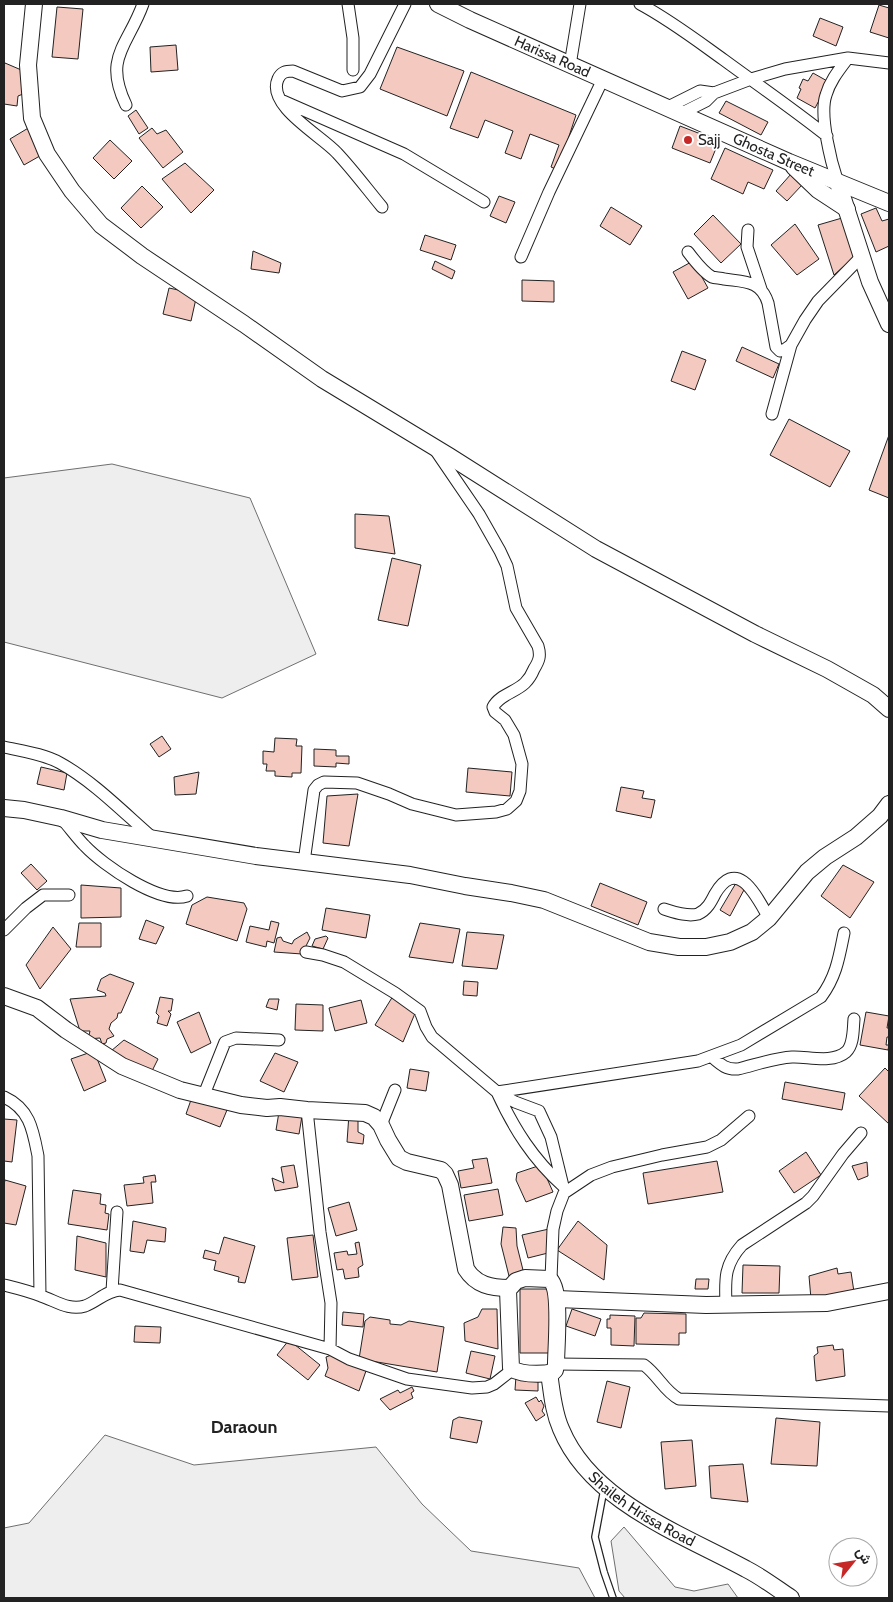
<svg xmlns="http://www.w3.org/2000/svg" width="893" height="1602" font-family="Cabin,Vazirmatn,sans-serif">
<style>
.green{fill:#eee;stroke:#6f6f6f}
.building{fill:#f3c9c0;stroke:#222}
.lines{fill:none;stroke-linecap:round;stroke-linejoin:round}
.lane-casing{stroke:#222;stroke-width:8}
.street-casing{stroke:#222;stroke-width:13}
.secondary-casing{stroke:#222;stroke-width:18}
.lane{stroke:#fff;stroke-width:5.5}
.street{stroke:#fff;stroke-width:11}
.secondary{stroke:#fff;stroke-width:16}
.poi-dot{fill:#c62828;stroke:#fff;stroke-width:2}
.labels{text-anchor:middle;stroke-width:4;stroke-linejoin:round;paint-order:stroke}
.street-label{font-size:15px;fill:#222;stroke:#fff}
.poi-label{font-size:15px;fill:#222;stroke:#fff;text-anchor:start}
.quarter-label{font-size:18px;font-weight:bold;fill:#222;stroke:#fff}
</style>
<rect width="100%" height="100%" fill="#fff"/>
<path class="green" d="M 112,464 L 250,498 L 316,654 L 222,698 L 4,642 L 4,478 Z
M 105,1435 L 194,1465 L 376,1447 L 422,1504 L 471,1551 L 579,1568 L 595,1598 L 4,1598 L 4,1528 L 29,1523 Z
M 624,1527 L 675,1587 L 694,1591 L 728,1584 L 738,1598 L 625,1598 L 619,1591 L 611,1541 Z"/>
<path class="building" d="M 879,5 L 889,8 L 889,38 L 870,32 Z
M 57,7 L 83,9 L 78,59 L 52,57 Z
M 820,18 L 843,27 L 836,46 L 813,36 Z
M 176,45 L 178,70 L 151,72 L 150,47 Z
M 397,47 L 464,71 L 447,116 L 380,89 Z
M 5,63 L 26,72 L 28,92 L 18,96 L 17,106 L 4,104 L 4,65 Z
M 471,72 L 576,115 L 558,170 L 551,167 L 559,145 L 530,134 L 521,159 L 505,153 L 513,131 L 485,120 L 478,138 L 450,128 Z
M 813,73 L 829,82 L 815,108 L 797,98 L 801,89 L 799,88 L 803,79 L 808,81 Z
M 726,101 L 768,122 L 761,135 L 719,113 Z
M 136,110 L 148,128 L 139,134 L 128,116 Z
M 680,126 L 719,141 L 710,163 L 672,148 Z
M 30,127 L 45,153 L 24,165 L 10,139 Z
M 152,128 L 157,134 L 166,130 L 183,152 L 163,168 L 139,138 Z
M 110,140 L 132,161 L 114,179 L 93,158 Z
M 725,148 L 773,170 L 764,189 L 748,182 L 743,194 L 711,179 Z
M 185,163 L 214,190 L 191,213 L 162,179 Z
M 791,174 L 802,185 L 787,201 L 776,191 Z
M 142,186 L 163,207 L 141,228 L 121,208 Z
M 499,196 L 515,202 L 506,223 L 490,216 Z
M 611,207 L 642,226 L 630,245 L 600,226 Z
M 876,208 L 882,221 L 889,219 L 889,246 L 876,252 L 861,214 Z
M 713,215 L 741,244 L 721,263 L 694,234 Z
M 842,218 L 854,257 L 834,275 L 818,225 Z
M 795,224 L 819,259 L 797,275 L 771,245 Z
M 425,235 L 456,245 L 451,260 L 420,250 Z
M 253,251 L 281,263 L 279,273 L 251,269 Z
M 435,261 L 455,271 L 452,279 L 432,269 Z
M 693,261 L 708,288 L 688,299 L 673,272 Z
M 522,280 L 554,281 L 554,302 L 522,301 Z
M 169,288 L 197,294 L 191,321 L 163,314 Z
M 742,347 L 779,364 L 773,378 L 736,361 Z
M 682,351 L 706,360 L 695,390 L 671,381 Z
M 789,419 L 850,451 L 830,487 L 770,455 Z
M 889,435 L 889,498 L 869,490 Z
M 355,514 L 389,516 L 395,554 L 355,548 Z
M 392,558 L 421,565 L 408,626 L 378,620 Z
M 162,736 L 171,749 L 159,757 L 150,744 Z
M 275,738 L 297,739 L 296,746 L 302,746 L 301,773 L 292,773 L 292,777 L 275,776 L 275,771 L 266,771 L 267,764 L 263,764 L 263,751 L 274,752 Z
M 314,749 L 336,750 L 336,756 L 349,756 L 349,764 L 336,763 L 336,767 L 314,766 Z
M 41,767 L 67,773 L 64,790 L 37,784 Z
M 468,768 L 512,772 L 510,796 L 466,792 Z
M 199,772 L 196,794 L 175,795 L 174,777 Z
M 621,787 L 644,791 L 642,798 L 655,800 L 651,818 L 616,811 Z
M 358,794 L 349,846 L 323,843 L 327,796 Z
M 31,864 L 47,881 L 37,890 L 21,873 Z
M 843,865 L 874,882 L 850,918 L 821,896 Z
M 600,883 L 647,902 L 638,925 L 591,906 Z
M 736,883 L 745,888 L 730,916 L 720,910 Z
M 81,885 L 121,888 L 121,917 L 81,918 Z
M 207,897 L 244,903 L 247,909 L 237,941 L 186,924 L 192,905 Z
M 326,908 L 370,915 L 366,938 L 322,930 Z
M 146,920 L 164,927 L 156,944 L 139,939 Z
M 271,921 L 279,923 L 274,943 L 267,941 L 266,947 L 246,942 L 250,926 L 269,930 Z
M 79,923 L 101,923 L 101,947 L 76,947 Z
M 420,923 L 460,929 L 453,963 L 409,957 Z
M 53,927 L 71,949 L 40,989 L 26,965 Z
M 307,932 L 310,938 L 302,954 L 274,952 L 277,938 L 281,937 L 283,941 L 292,944 L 294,940 Z
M 467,932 L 504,935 L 497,969 L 462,966 Z
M 326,936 L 328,938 L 323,949 L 312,946 L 315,939 Z
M 110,974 L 134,983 L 121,1013 L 118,1013 L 117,1018 L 111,1023 L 109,1029 L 114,1036 L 107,1039 L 106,1043 L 102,1044 L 100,1038 L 88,1039 L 90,1031 L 80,1031 L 70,999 L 106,996 L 105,993 L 97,990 L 101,979 Z
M 464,981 L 478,982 L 477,996 L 463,995 Z
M 393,996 L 416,1011 L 403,1042 L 375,1025 Z
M 160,997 L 173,999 L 171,1011 L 168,1011 L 171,1014 L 167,1026 L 157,1023 L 159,1016 L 156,1013 Z
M 269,999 L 279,999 L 277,1010 L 266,1007 Z
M 361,1000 L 367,1023 L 335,1031 L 329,1008 Z
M 296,1004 L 323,1005 L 323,1031 L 295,1030 Z
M 199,1012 L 211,1043 L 191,1053 L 177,1022 Z
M 866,1012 L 889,1016 L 887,1028 L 889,1028 L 889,1037 L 887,1037 L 886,1045 L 889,1045 L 888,1050 L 860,1045 Z
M 124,1040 L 158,1059 L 151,1073 L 111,1051 Z
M 94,1051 L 106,1081 L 84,1091 L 71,1059 Z
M 275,1053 L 298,1062 L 284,1092 L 260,1081 Z
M 885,1068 L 889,1072 L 889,1124 L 859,1096 Z
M 410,1069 L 429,1072 L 426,1091 L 407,1088 Z
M 785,1082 L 845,1093 L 842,1110 L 782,1099 Z
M 192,1097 L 227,1110 L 220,1127 L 186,1114 Z
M 279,1112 L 302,1116 L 299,1134 L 276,1130 Z
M 349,1114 L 358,1116 L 358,1132 L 364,1135 L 363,1144 L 347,1142 Z
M 4,1119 L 17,1120 L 12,1162 L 4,1161 Z
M 806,1152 L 821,1175 L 794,1193 L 779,1171 Z
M 487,1158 L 492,1183 L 461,1188 L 458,1171 L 474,1168 L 472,1160 Z
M 717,1161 L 723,1192 L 648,1204 L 643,1173 Z
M 867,1162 L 868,1176 L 858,1180 L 852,1166 Z
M 294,1165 L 298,1187 L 275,1191 L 272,1178 L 284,1183 L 281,1167 Z
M 541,1165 L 553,1192 L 526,1202 L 516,1180 L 517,1173 Z
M 155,1175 L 156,1182 L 151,1182 L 153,1203 L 127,1206 L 124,1185 L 144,1183 L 143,1177 Z
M 5,1180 L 26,1186 L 16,1225 L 4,1223 L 4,1185 Z
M 498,1189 L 503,1215 L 469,1221 L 464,1195 Z
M 73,1190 L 101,1194 L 100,1204 L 106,1205 L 105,1213 L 109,1214 L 107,1230 L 68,1224 Z
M 349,1202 L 357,1230 L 336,1236 L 328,1208 Z
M 133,1221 L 166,1228 L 165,1242 L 147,1240 L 144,1253 L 130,1251 Z
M 578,1221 L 607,1245 L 604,1280 L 557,1250 Z
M 503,1227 L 516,1228 L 517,1246 L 523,1270 L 509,1276 L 501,1244 Z
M 549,1229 L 548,1253 L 528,1258 L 522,1235 Z
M 313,1235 L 318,1277 L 292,1280 L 287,1238 Z
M 77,1236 L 106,1243 L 106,1277 L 75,1270 Z
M 224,1237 L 255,1246 L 245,1283 L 238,1282 L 239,1277 L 214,1270 L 216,1261 L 203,1258 L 205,1250 L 219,1254 Z
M 359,1242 L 363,1265 L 358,1268 L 359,1277 L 345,1279 L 343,1269 L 337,1270 L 334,1253 L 347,1251 L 348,1255 L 357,1254 L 355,1243 Z
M 743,1265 L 780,1266 L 779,1293 L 742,1293 Z
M 837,1268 L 838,1274 L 851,1272 L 854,1292 L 811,1299 L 809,1276 Z
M 696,1279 L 709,1279 L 708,1289 L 695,1289 Z
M 520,1289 L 550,1289 L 550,1353 L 520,1353 Z
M 482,1309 L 497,1309 L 498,1349 L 465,1341 L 464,1323 L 478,1317 Z
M 572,1309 L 601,1319 L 595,1336 L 566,1326 Z
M 343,1312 L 364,1314 L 363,1327 L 342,1325 Z
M 644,1313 L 686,1314 L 686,1333 L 679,1333 L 679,1345 L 636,1344 L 636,1318 L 641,1318 Z
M 610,1315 L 635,1316 L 634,1346 L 611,1345 L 611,1328 L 607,1328 L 607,1319 L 610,1319 Z
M 370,1317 L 390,1320 L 390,1324 L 401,1325 L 409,1321 L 444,1327 L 437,1372 L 359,1359 L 364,1328 L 365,1321 Z
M 135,1326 L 161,1327 L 160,1343 L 134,1342 Z
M 289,1340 L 320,1365 L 308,1380 L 277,1355 Z
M 833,1345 L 834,1350 L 843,1349 L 845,1376 L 816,1381 L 814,1356 L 818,1353 L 817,1347 Z
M 471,1351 L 495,1356 L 490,1379 L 466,1373 Z
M 334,1354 L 367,1368 L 359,1391 L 325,1376 L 328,1368 L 326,1357 Z
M 516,1376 L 538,1377 L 538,1391 L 515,1390 Z
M 607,1381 L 630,1387 L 621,1428 L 597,1422 Z
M 412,1387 L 414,1391 L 411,1393 L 413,1398 L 390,1410 L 380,1399 L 398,1390 L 400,1393 Z
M 536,1397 L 539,1402 L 541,1400 L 544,1406 L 542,1411 L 545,1415 L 536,1421 L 525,1403 Z
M 459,1417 L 482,1421 L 477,1443 L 450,1438 L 453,1420 Z
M 776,1418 L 820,1422 L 817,1466 L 771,1464 Z
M 692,1440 L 696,1486 L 665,1489 L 661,1442 Z
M 743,1464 L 748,1502 L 711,1498 L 709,1466 Z"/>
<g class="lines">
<g class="lane-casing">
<path id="lane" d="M 604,1489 L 595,1537 L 604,1572 L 613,1598"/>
</g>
<g class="street-casing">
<path id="street" d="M 348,4 L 353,38 L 353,70
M 640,4 C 670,20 696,40 724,60 C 758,85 793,109 827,136
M 570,65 L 580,4
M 283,101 L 404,154 L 484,202
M 126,105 C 103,57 128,46 143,4
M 668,107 L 700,91 L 714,93
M 682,113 L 706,101 L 714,93 L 751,79 L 785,69 L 848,58 L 889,63
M 838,183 C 831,162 819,115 826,95 C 830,81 839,70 848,58
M 382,207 C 367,189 353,170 337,153 C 322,136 266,106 278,79 C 281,72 286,71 293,71 L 342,91 L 360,87 L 370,74 L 405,4
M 748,230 L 747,247 L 761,289
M 688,252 C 694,260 703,272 712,277 C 715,278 721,278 724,279 C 744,282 761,280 768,303 L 776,347 L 780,351 L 784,350 L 791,345
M 521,257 L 549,192 L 603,79
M 772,414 L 791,345 L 805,320 L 818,301 L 862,256
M 4,747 C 22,751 44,754 60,763 C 93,781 124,813 153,838
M 62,819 C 70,828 77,838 85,846 C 103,865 160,905 187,896
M 304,862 L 314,790 L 318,785 L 324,782 L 357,783 L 389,794 L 412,804 L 456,815 L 496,812 L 507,809 L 516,801 L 520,791 L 522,764 L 514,735 L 505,720 L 495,712 L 493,707 C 499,695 516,692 525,683 C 529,679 532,674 534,669 C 539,661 541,656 538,646 L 516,608 L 507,566 L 500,551 L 479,514 L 436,451
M 664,909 C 674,912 687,917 698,914 C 707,910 711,902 715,894 C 738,855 757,898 769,918
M 4,930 L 26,908 L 43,895 L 69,895
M 306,952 L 323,955 L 344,962 L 395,993 L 420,1011 L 426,1027 L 432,1037 L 497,1092 L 515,1102 L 539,1111 L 551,1137 L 563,1186
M 712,1057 C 720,1064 726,1070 738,1069 C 755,1065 774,1058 792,1057 C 807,1056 832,1064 846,1052 C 854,1045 853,1029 854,1019
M 4,1097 C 30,1109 33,1130 38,1156 L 40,1295
M 203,1097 L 225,1042 L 236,1038 L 279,1040
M 307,1110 L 320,1232 L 331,1303 L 330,1349
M 381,1125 L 395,1090
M 563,1186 C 533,1159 514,1129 497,1092 L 698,1061 L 741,1045 L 821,997 C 836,977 839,958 844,933
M 551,1279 L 553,1229 L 557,1211 L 564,1193 L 591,1175 L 612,1167 L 662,1155 L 707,1147 L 721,1140 L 749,1116
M 4,1285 C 16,1288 29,1291 41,1296 C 56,1301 69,1311 85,1306 C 98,1301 106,1291 120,1290 L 330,1349 L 349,1359 L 407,1379 L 472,1388 L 487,1387 L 494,1384 L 512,1370
M 112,1291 L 117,1212
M 726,1305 C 725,1279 724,1265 742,1245 L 806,1203 L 813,1196 L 843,1154 L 861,1133
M 556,1364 L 644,1365 C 658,1375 664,1391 679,1399 L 889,1406"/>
</g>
<g class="secondary-casing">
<g id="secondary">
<path d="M 34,4 L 28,65 L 32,118 L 47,154 L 72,191 L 101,225 L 142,256 L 244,324 L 322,379 L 449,456 L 596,549 L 755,634 L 827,669 L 873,695 L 889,709"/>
<path id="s1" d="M 438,4 L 470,20 L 789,162 L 889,203"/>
<path d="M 794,167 L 818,190 L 847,209"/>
<path d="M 838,183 L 870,282 L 889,324"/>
<path d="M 4,808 L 24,810 L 61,818 L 102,830 L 256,856 L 410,875 L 465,886 L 511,893 L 544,900 L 649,942 L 679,947 L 706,947 L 730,942 L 752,932 L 769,918 L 807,872 L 825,857 L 856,837 L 880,816 L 889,804"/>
<path d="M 4,996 L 37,1008 L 66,1030 L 122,1066 L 180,1090 L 241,1105 L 267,1108 L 280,1107 L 307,1110 L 365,1113 L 374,1117 L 381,1125 L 388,1140 L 399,1158 L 407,1162 L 441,1170 L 445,1174 L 450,1185 L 466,1269 C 476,1285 491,1288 509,1288"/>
<path d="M 525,1278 L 549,1279 C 562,1287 556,1347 556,1364 L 555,1370 L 552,1373 C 541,1374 520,1375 511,1368 L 508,1290 L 516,1281 Z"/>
<path d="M 557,1299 L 706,1305 L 827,1303 L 889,1291"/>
<path id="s2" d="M 549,1373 C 552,1392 553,1411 561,1429 C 591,1502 682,1534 746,1569 C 762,1577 776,1588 791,1598"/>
</g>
</g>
<use href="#lane" class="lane"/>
<use href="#street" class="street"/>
<use href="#secondary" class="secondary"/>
</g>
<circle class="poi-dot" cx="688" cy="140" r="5"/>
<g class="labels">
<g class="street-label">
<text dy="5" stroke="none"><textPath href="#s1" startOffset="126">Harissa Road</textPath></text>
<text dy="5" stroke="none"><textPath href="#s1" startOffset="368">Ghosta Street</textPath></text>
<text dy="5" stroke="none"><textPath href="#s2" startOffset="174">Shaileh Hrissa Road</textPath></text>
</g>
<g class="poi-label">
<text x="698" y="145">Sajj</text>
</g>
<g class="quarter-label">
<text x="244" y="1433">Daraoun</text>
</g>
</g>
<rect width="893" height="1602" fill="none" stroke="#222222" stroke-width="10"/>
<g transform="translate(853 1562) rotate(60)"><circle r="24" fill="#ffffff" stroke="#a7a7a7"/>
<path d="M0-4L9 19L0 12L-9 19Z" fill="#c62828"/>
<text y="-8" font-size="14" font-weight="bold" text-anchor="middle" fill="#222222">ش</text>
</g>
</svg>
